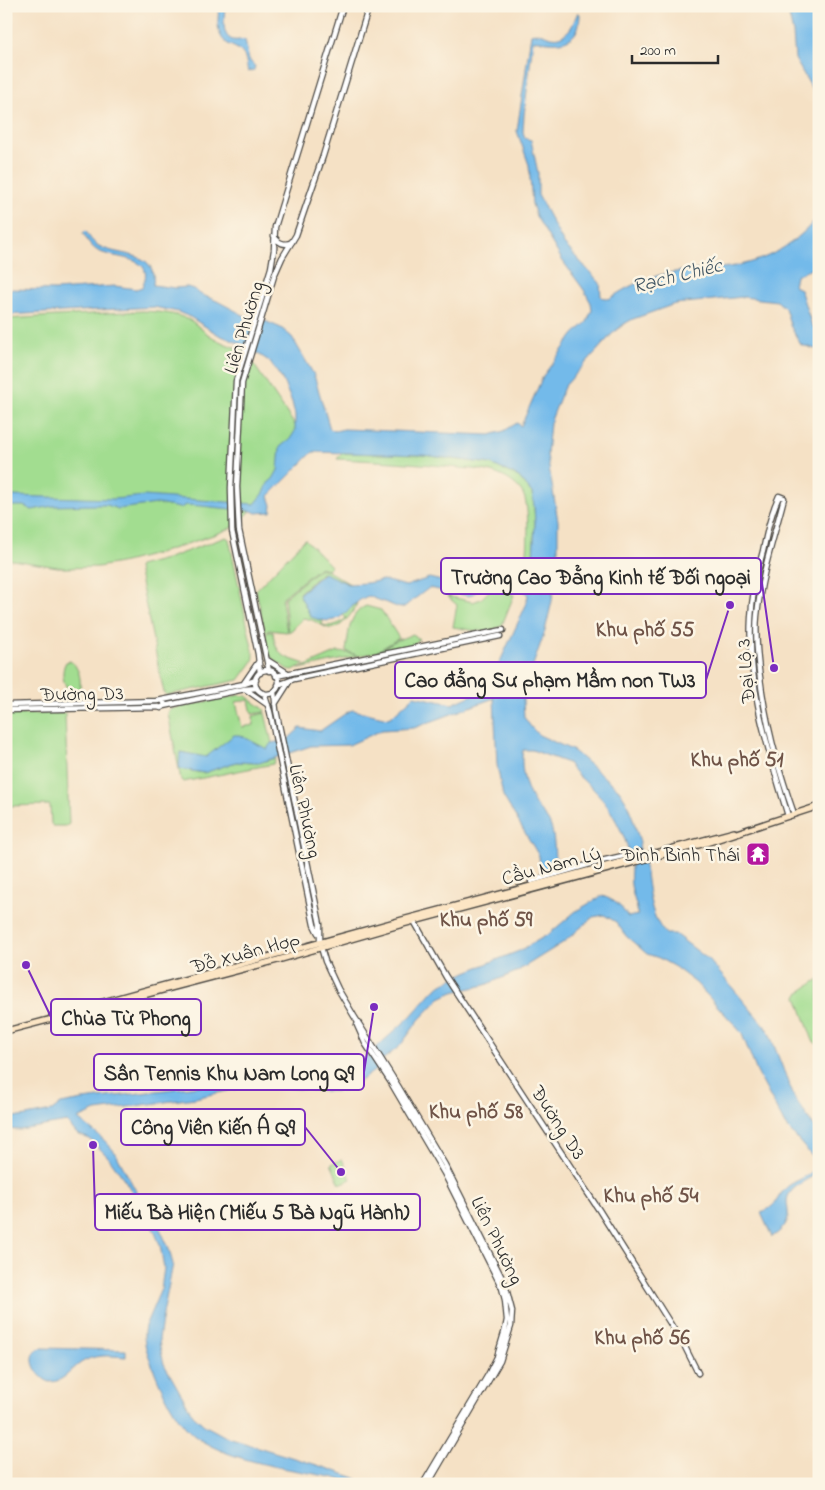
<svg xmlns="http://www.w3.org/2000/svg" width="825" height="1490" font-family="'Indie Flower',sans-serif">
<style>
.green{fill:#a2dd90;stroke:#66845e}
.water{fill:#73baea;stroke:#4f728a}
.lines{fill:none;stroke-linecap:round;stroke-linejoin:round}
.canal{stroke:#73baea;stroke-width:3}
.tertiary-casing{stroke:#494642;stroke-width:7}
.secondary-casing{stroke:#494642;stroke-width:8}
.tertiary{stroke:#fff;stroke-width:4.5}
.secondary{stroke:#fce5c4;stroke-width:5}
.labels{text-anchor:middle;stroke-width:5;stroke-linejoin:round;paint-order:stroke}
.street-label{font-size:20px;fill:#2b2b2b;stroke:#fcf5e5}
.poi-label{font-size:20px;fill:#2b2b2b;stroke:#fcf5e5;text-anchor:end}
.water-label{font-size:21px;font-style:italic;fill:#415664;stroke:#fcf5e5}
.neighbourhood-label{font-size:21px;font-weight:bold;fill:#6f5347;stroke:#fcf5e5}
.leader{fill:none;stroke:#7b2cbf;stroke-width:2}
.callout-dot{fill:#7b2cbf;stroke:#fcf5e5;stroke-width:2}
.callout{fill:#fcf5e5;stroke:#7b2cbf;stroke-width:2}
.callout-label{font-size:21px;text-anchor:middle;font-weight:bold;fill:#2b2b2b}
</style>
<rect width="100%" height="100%" fill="#fcf5e5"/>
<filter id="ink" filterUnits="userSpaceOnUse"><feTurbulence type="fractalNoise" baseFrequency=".02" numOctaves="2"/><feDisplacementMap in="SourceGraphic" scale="10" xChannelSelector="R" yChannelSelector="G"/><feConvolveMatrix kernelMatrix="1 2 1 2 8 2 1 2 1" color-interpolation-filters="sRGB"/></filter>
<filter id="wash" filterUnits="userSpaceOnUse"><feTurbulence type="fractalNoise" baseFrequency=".0096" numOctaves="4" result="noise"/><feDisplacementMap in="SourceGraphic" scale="20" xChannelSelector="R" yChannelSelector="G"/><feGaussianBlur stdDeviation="1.12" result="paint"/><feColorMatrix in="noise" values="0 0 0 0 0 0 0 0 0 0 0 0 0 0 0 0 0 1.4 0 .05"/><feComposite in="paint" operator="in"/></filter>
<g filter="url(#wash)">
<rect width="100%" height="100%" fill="#f5e1c5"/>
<path class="green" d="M 143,311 C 160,312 178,313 193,322 C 197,325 201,329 205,332 C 217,341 229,346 244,350 L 307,443 L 307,447 L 238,525 L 219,533 L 163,552 L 125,562 L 98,567 L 64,568 L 6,559 L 6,319 Z
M 342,453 L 423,455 L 491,464 L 519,477 L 532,493 L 534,506 L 535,523 L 532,577 L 530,586 L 523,586 C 527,569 532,506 522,492 C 515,482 505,477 494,473 C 484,469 471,469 460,468 C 419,463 379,461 337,459 Z
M 226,537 L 229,539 L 254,657 L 253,661 L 239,680 L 167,695 L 164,693 L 138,568 L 139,566 L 166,559 Z
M 305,539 L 331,566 L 327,569 L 320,567 L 283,597 L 282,601 L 287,632 L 269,630 L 265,632 L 256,590 Z
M 320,568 L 326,570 L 350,584 L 322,573 L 299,593 L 311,617 L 323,621 L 322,625 C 331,627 339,625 346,618 L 343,615 L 357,603 C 355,610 351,614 346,620 C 328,639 323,620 303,618 L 292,630 L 288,632 L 284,598 Z
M 491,589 L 504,591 L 514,595 L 502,625 C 488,636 468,629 453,627 L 457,605 L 447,596 L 473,602 L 481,599 Z
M 366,606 L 381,610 L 399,638 L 376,652 L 359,656 L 346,651 C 349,634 348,614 366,606 Z
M 268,632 L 273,632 C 276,658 286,657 305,664 L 293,670 L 287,669 L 272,658 L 269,654 L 265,635 Z
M 413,634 L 419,639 L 413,645 L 378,652 L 393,642 Z
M 338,652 L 349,653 L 358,656 L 299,669 Z
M 70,661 C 79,667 81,678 80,688 L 74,693 C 63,689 60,672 66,662 Z
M 239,695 L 246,696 L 264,709 L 265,712 L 252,714 L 249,700 L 236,702 L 242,727 L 254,725 L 253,716 L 265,713 L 272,743 L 269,748 L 265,749 L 240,735 L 206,758 L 181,752 L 180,769 L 203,773 L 236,762 L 257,763 L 275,758 L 275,760 L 273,764 L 183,782 L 181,780 L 168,713 L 170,709 Z
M 65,713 L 69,824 L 66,826 L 53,826 L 51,824 L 50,805 L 6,806 L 6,715 Z
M 819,979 L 819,1043 L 817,1044 L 813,1041 L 797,997 L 800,992 Z
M 342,1159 L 351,1179 L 340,1184 L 331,1164 Z"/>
<path class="water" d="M 219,6 L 225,6 C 225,15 220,36 233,40 C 237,41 241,39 245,40 C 248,50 246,60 255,66 L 254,70 L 248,72 C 246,65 247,58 242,53 C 238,48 233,47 228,44 C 215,35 218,20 219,6 Z
M 787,6 L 816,6 L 819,22 L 819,101 L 795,59 L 793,33 Z
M 578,12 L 580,14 C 580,35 570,44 549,42 C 543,42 539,40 533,41 L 524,115 L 523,132 L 525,138 L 531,140 L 538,173 L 538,195 L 564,244 L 600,283 L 601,297 L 609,299 C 625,288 641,280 660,275 C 683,269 706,270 729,267 C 766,262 797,244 819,215 L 819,260 L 811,269 L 796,276 L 794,286 L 800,289 L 812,326 L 819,328 L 819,350 L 801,345 L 791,327 L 785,308 L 777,301 L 743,297 L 675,304 L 633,319 L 624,324 L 612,334 L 564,387 L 550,423 L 547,455 L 558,521 L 558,553 L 552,601 L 545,631 L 526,685 L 523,700 L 524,717 L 531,727 L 539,735 L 574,751 L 619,790 L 626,801 L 632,816 L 640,842 C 638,849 642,855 644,862 C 649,886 648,915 666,934 L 675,934 L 709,960 L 768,1030 L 794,1097 L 819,1134 L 819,1173 C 811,1177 794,1186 790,1193 C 785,1200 788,1205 788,1212 C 790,1223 780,1232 772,1237 L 761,1213 C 779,1204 774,1201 785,1189 C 794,1179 815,1177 817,1162 L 785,1125 L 757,1072 L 742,1034 L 735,1025 L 696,983 L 675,967 L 659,958 L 647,954 L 626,936 L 616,922 L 604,915 L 593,917 L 564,942 L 516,972 L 485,985 L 453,992 L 440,998 L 419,1020 L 400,1046 L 381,1061 L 378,1068 L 363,1079 L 343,1091 L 321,1091 L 263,1085 L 249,1086 L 195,1098 L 96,1111 L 78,1119 L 104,1140 L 115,1152 L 136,1191 L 160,1229 L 168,1246 L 173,1264 L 163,1314 L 159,1339 L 160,1347 L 164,1364 L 193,1415 L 204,1425 L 228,1438 L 317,1465 L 356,1478 L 361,1484 C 350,1484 341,1479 331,1477 C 290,1469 231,1462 196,1437 C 178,1424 162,1391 154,1370 C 149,1356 141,1341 145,1326 L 161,1289 L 164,1268 L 160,1245 L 154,1230 L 126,1182 L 109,1158 L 90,1139 L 77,1134 L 67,1122 L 20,1130 L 6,1129 L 6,1116 L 21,1117 L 52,1111 L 61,1104 L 83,1100 L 206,1085 L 241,1077 L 275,1075 L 324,1079 L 341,1077 L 348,1073 L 411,1016 L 434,990 L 442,984 L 466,972 L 519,951 L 549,934 L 576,911 L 602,896 C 615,900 621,906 628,917 L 638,915 C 637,904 632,895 631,885 C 630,878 631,872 631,866 C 631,846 614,814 602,799 C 592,785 577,778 568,763 L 532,750 L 523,750 C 519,770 527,795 540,811 C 545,816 549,820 551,827 C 554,833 556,863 554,869 C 552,874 546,875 541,876 L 539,856 L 503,796 L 497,765 L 494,698 L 414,728 L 382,730 L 349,745 L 311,746 L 259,763 L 236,762 L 204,773 L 181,769 L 179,767 L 180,752 L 206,757 L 234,735 L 240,735 L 267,749 L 271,743 L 287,740 L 300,728 L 320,731 L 349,711 L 353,710 L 388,718 L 392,716 L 414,696 L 452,704 L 495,685 L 498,666 L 526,605 L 528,595 L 523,590 L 489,584 L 469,596 L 429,588 L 404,607 L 400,608 L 368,596 C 343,606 345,630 311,617 L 299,594 L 324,573 L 348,584 L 367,583 L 383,580 L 406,586 L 429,578 L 463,586 L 488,580 L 523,587 L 530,586 L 532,577 L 535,523 L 534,506 L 532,493 L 519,477 L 491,464 L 423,455 L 313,452 L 269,496 L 272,505 L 271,512 L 256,513 L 252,511 L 201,506 L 187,505 L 180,508 L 157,504 L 118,509 L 107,505 L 96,505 L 53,506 L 32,510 L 24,506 L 13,506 L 6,508 L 6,496 L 12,496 L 114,499 L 144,496 L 255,504 L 264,493 L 268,483 L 273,479 L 278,470 L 280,447 L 290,439 L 295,431 L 295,415 L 292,402 L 282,379 L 269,361 L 246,346 L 219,335 L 190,317 L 178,312 L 154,307 L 6,315 L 6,289 L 55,290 L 115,286 L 136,289 L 142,287 C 158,255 116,260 98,251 C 91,247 87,240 83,233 L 86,231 C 89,237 93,243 99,246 C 120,258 158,249 153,285 L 175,288 L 187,287 L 194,289 L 200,294 L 217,301 L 249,318 L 265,321 L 281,328 L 292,337 L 314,375 L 330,429 L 335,431 L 344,429 L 490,435 L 504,431 L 517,423 L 521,426 L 543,376 L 574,334 L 587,322 L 592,310 L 591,303 L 584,290 L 562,260 L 536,216 L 532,204 L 529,165 L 517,131 L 531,34 C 546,29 553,47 569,30 C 573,26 575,18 578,12 Z
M 41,1348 L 126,1350 L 126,1357 C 113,1356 98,1354 86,1360 C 72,1366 66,1382 50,1382 C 37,1378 24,1355 41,1348 Z"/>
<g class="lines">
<path class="canal" d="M 551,854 L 561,865"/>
</g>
</g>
<g filter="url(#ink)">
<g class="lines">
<g class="tertiary-casing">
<path id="tertiary" d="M 274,236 C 278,243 285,246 292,242
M 267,660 L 289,674
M255 682a12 12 0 1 1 24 0a12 12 0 1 1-24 0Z
M 269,671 L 239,530 L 237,487 L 242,383 L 274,276 L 282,258 L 296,235 L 323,156 L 369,6
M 260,673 L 258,654 L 232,531 L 231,488 L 236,381 L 271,268 L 274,250 L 275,227 L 343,6
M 276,676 L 503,630
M 244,683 L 259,661
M 278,685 L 294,679 L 500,636
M 245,689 L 268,705
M 274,692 L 276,710 L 320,924 L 320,943
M 264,693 L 270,712 L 314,925 L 318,933
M 275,704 L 289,682
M 6,705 L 157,701 L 244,684 L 256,680
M 164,706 L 245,689 L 257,688
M 6,710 L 158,707 L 161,708 L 165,705 L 163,700
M 788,816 C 769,752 747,686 751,618 C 752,596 757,572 763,551 C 767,532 771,513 779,496 L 784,498 C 774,537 761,575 757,616 C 755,634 757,652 759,670 C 765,722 777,765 794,814
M 531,881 L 601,861 L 640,852
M 414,921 L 446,977 L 599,1210 L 680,1339
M 321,947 L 325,961 L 338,989 L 354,1016 L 398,1086 L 445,1165 L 505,1284 L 512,1311 L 511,1326 L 500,1361 L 428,1484
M 357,1025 L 365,1043 L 390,1081 L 444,1173 L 502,1288 L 505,1300 L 507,1320 L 505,1330 L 497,1357 L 488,1375 L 423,1484
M 683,1343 L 698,1373"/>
</g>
<g class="secondary-casing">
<path id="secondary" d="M 52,1016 L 402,920 L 734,832
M 6,1031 L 278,960 L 403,924 L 706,843 L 819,806"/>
</g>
<use href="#tertiary" class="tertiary"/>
<use href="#secondary" class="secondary"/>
</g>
</g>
<defs>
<g id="temple-square" transform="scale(1.25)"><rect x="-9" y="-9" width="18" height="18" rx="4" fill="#b5179e" stroke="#fcf5e5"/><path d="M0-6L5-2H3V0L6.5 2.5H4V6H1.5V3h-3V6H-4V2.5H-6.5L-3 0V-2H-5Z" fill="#fff"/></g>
</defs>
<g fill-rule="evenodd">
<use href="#temple-square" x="758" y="854"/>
</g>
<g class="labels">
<g class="street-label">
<text transform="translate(243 327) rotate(-73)" y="7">Liên Phường</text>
<text transform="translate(745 671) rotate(-95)" y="7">Đại Lộ 3</text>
<text transform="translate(82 693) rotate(-1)" y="7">Đường D3</text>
<text transform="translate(306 811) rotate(78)" y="7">Liên Phường</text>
<text transform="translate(551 865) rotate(-15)" y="7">Cầu Nam Lý</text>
<text transform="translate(245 952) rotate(-15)" y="7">Đỗ Xuân Hợp</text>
<text transform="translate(559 1122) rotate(57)" y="7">Đường D3</text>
<text transform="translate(498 1240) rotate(64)" y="7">Liên Phường</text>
</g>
<g class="poi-label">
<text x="740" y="861">Đình Bình Thái</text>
</g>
<g class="water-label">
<text transform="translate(677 275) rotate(-14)" y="7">Rạch Chiếc</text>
</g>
<g class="neighbourhood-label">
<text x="645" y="636">Khu phố 55</text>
<text x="737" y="766">Khu phố 51</text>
<text x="486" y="926">Khu phố 59</text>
<text x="476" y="1118">Khu phố 58</text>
<text x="651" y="1202">Khu phố 54</text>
<text x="642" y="1344">Khu phố 56</text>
</g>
</g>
<path class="leader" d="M774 668L761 576M730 605L706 680M26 965L51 1017M374 1007L364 1072M341 1172L305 1127M93 1145L95 1212"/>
<g class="callout-dot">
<circle cx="774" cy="668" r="5"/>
<circle cx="730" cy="605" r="5"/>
<circle cx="26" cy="965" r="5"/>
<circle cx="374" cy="1007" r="5"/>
<circle cx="341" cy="1172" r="5"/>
<circle cx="93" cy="1145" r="5"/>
</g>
<g class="callout">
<rect x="441" y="558" width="320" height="36" rx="5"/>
<rect x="395" y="662" width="311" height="36" rx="5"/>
<rect x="51" y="999" width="150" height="36" rx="5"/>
<rect x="94" y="1054" width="270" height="36" rx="5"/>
<rect x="121" y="1109" width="184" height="36" rx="5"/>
<rect x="95" y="1194" width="325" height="36" rx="5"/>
</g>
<g class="callout-label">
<text x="601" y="584">Trường Cao Đẳng Kinh tế Đối ngoại</text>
<text x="550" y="687">Cao đẳng Sư phạm Mầm non TW3</text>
<text x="126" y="1025">Chùa Từ Phong</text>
<text x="229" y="1080">Sân Tennis Khu Nam Long Q9</text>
<text x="213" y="1134">Công Viên Kiến Á Q9</text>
<text x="257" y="1219">Miếu Bà Hiện (Miếu 5 Bà Ngũ Hành)</text>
</g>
<rect width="825" height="1490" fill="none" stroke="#fcf5e5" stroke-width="25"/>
<path d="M632 55v8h86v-8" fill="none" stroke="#2b2b2b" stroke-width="2.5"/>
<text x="640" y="55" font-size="15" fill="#2b2b2b" stroke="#fcf5e5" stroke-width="4" paint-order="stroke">200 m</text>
</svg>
